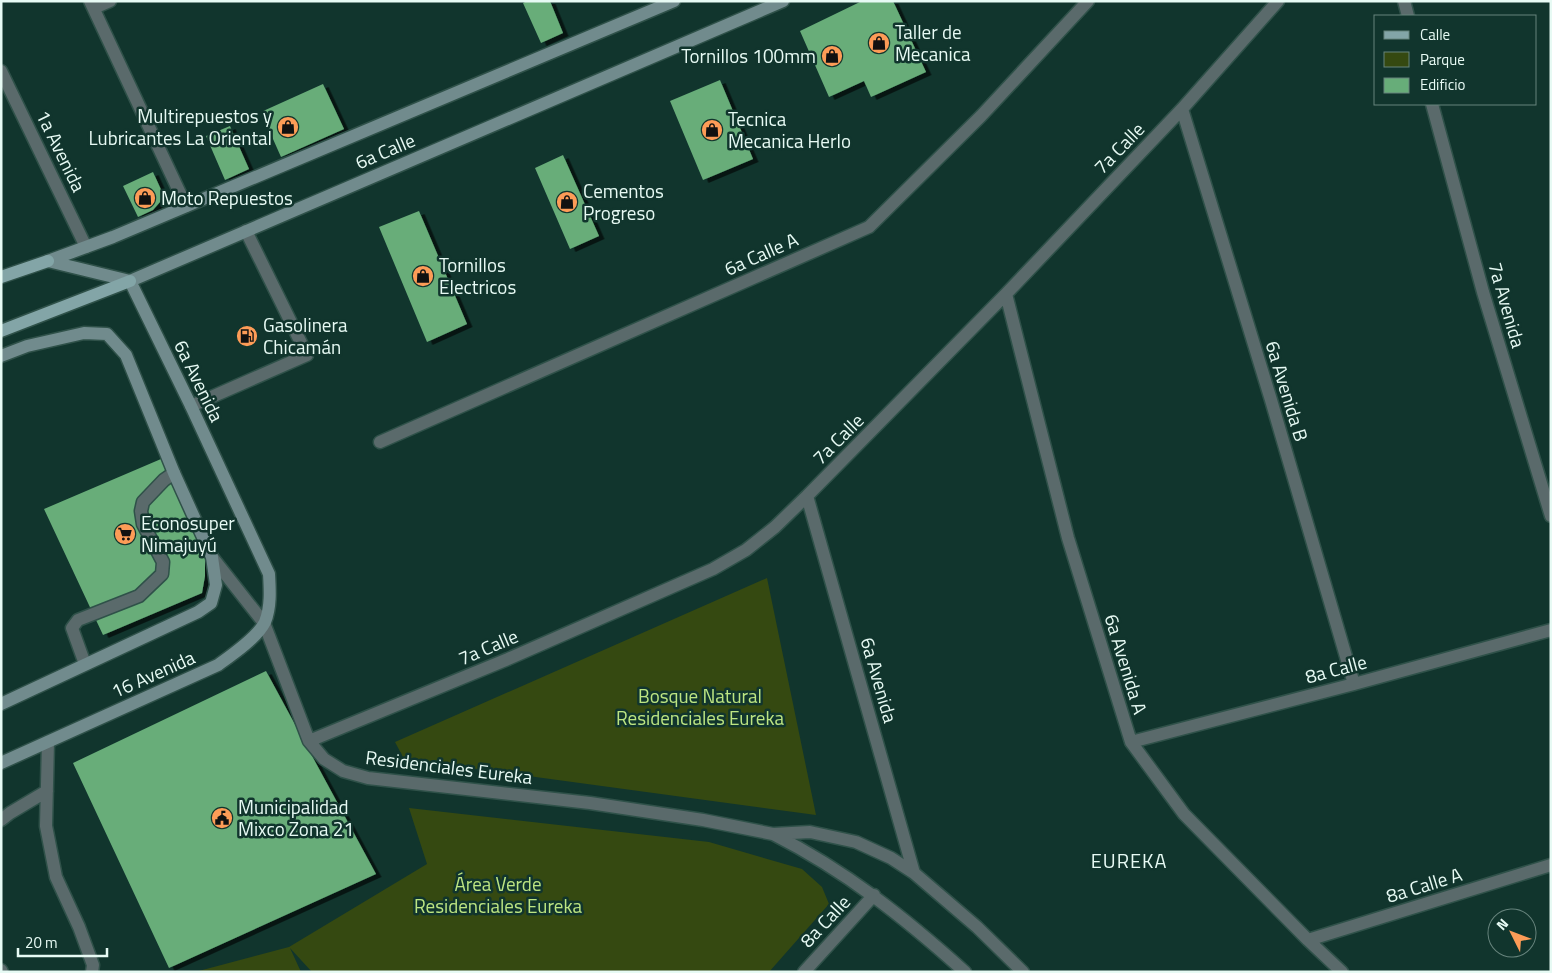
<svg xmlns="http://www.w3.org/2000/svg" width="1552" height="973" font-family="'Titillium Web',sans-serif">
<style>
.green{fill:#354911}
.building{fill:#67ad79;filter:url(#shadow)}
.lines{fill:none;stroke-linecap:round;stroke-linejoin:round}
.lane-casing{stroke:#2f5149;stroke-width:15}
.street-casing{stroke:#2f5149;stroke-width:15}
.secondary-casing{stroke:#2f5149;stroke-width:15}
.primary-casing{stroke:#2f5149;stroke-width:15}
.lane{stroke:#5a6a6b;stroke-width:12}
.street{stroke:#5a6a6b;stroke-width:12}
.secondary{stroke:#718b8d;stroke-width:12}
.primary{stroke:#83a5a7;stroke-width:12}
.labels{text-anchor:middle;stroke-width:5;stroke-linejoin:round;paint-order:stroke}
.poi-label{font-size:19px;fill:#e7faf4;stroke:#11352d;text-anchor:start}
.street-label{font-size:19px;fill:#e7faf4;stroke:#11352d}
.park-label{font-size:19px;fill:#bde582;stroke:#11352d}
.neighbourhood-label{font-size:20px;letter-spacing:1px;fill:#e7faf4;stroke:#11352d}
</style>
<defs>
<filter id="shadow"><feDropShadow dx="5.5" dy="3" stdDeviation="0" flood-color="#0009"/></filter>
</defs>
<rect width="100%" height="100%" fill="#11352d"/>
<path class="green" d="M 767,578 L 816,815 L 404,759 L 395,742 Z
M 409,808 L 709,842 L 802,869 L 822,887 L 829,904 L 769,972 L 312,972 L 290,948 L 301,972 L 195,972 L 289,947 L 427,864 Z"/>
<path class="building" d="M 527,1 L 550,1 L 563,33 L 541,43 L 523,3 Z
M 862,1 L 893,1 L 926,72 L 871,97 L 864,81 L 829,97 L 800,31 Z
M 720,80 L 753,159 L 703,180 L 670,101 Z
M 323,84 L 344,129 L 281,157 L 261,112 Z
M 230,126 L 249,169 L 225,180 L 206,136 Z
M 563,155 L 599,236 L 570,249 L 535,168 Z
M 153,172 L 163,194 L 160,202 L 153,210 L 138,217 L 123,186 Z
M 419,211 L 467,324 L 427,342 L 379,227 Z
M 161,459 L 205,559 L 205,576 L 202,593 L 103,635 L 44,509 Z
M 266,671 L 376,874 L 169,968 L 73,763 Z"/>
<g class="lines">
<g class="lane-casing">
<path id="lane" d="M 191,406 L 307,355 L 246,231
M 85,664 L 72,628 L 78,620 L 139,596 L 162,574 L 163,562 L 143,524 L 141,511 L 143,502 L 164,480 L 174,473
M 48,742 L 46,826 L 56,877 L 79,927 L 93,965 L 92,972
M 1,820 L 10,813 L 47,791
M 1,970 L 2,972"/>
</g>
<g class="street-casing">
<path id="street" d="M 90,1 L 186,206
M 1404,1 L 1408,16
M 94,8 L 110,1
M 1,71 L 86,247
M 1432,104 L 1483,292 L 1551,516
M 1182,109 L 1271,400 L 1354,684
M 1006,294 L 1068,538 L 1131,742 L 1184,814 L 1308,940 L 1342,972
M 380,442 L 869,227 L 981,116 L 1088,1
M 807,496 L 914,873
M 212,557 L 264,623 L 309,741 L 324,759 L 343,771 L 368,778 L 590,803 L 703,820 L 773,834 L 810,832 L 856,842 L 891,858 L 914,873 L 977,927 L 1023,972
M 309,741 L 508,659 L 713,569 L 746,550 L 775,527 L 807,496 L 1006,294 L 1182,109 L 1278,1
M 1131,742 L 1354,684 L 1551,630
M 773,834 C 846,871 905,918 965,972
M 1308,940 L 1551,865
M 804,972 L 874,895"/>
</g>
<g class="secondary-casing">
<path id="secondary" d="M 48,261 L 113,237 L 674,1
M 48,261 L 130,281
M 130,281 L 783,1
M 1,356 L 27,346 L 84,333 L 107,334 L 126,355 L 174,473 L 212,557 L 216,585 L 211,603 L 198,612 L 1,704
M 1,763 L 218,665 C 232,655 258,637 265,622 C 271,607 270,590 269,574 L 191,406 L 130,281"/>
</g>
<g class="primary-casing">
<path id="primary" d="M 1,277 L 48,261
M 1,331 L 130,281"/>
</g>
<use href="#lane" class="lane"/>
<use href="#street" class="street"/>
<use href="#secondary" class="secondary"/>
<use href="#primary" class="primary"/>
</g>
<defs>
<g id="shop-disc" transform="scale(1.125)"><circle r="9.5" fill="#fd9c57" stroke="#11352d"/><path d="M-5-2.5h2.3a2.7 3.5 0 0 1 5.4 0H5L5.5 6h-11ZM-1.5-2.5h3a1.5 2.3 0 0 0-3 0Z" fill="#111"/></g>
<g id="fuel-disc" transform="scale(1.125)"><circle r="9.5" fill="#fd9c57" stroke="#11352d"/><path d="M-5.5-6h7V0h2V4h1.3V-2.5L3-4.5l.8-.8L6-3V5H2.5V1h-1V6h-7ZM-4.2-4.7v3.2H.2V-4.7Z" fill="#111"/></g>
<g id="supermarket-disc" transform="scale(1.125)"><circle r="9.5" fill="#fd9c57" stroke="#11352d"/><path d="M-6-5.5h2.5l.6 2H6L4.5 2H-2.5L-4.4-4H-6ZM-1.5 3.2a1.3 1.3 0 1 0 .1 0ZM3 3.2a1.3 1.3 0 1 0 .1 0Z" fill="#111"/></g>
<g id="civic-disc" transform="scale(1.125)"><circle r="9.5" fill="#fd9c57" stroke="#11352d"/><path d="M-.6-6.5H3V-4.5H.6V-3L4-1V1h2V6H-6V1h2V-1L-.6-3ZM-1.2 2.5V6h2.4V2.5Z" fill="#111"/></g>
</defs>
<g fill-rule="evenodd">
<use href="#shop-disc" x="879" y="43"/>
<use href="#shop-disc" x="832" y="56"/>
<use href="#shop-disc" x="288" y="127"/>
<use href="#shop-disc" x="712" y="130"/>
<use href="#shop-disc" x="145" y="198"/>
<use href="#shop-disc" x="567" y="202"/>
<use href="#shop-disc" x="423" y="276"/>
<use href="#fuel-disc" x="247" y="336"/>
<use href="#supermarket-disc" x="125" y="534"/>
<use href="#civic-disc" x="222" y="818"/>
</g>
<g class="labels">
<g class="poi-label">
<text x="895" y="39">Taller de<tspan x="895" dy="22">Mecanica</tspan></text>
<text x="816" y="63" text-anchor="end">Tornillos 100mm</text>
<text x="272" y="123" text-anchor="end">Multirepuestos y<tspan x="272" dy="22">Lubricantes La Oriental</tspan></text>
<text x="728" y="126">Tecnica<tspan x="728" dy="22">Mecanica Herlo</tspan></text>
<text x="583" y="198">Cementos<tspan x="583" dy="22">Progreso</tspan></text>
<text x="161" y="205">Moto Repuestos</text>
<text x="439" y="272">Tornillos<tspan x="439" dy="22">Electricos</tspan></text>
<text x="263" y="332">Gasolinera<tspan x="263" dy="22">Chicamán</tspan></text>
<text x="141" y="530">Econosuper<tspan x="141" dy="22">Nimajuyú</tspan></text>
<text x="238" y="814">Municipalidad<tspan x="238" dy="22">Mixco Zona 21</tspan></text>
</g>
<g class="street-label">
<text transform="translate(1119 148) rotate(-46)" y="7">7a Calle</text>
<text transform="translate(61 151) rotate(64)" y="7">1a Avenida</text>
<text transform="translate(385 151) rotate(-23)" y="7">6a Calle</text>
<text transform="translate(761 254) rotate(-24)" y="7">6a Calle A</text>
<text transform="translate(1507 305) rotate(74)" y="7">7a Avenida</text>
<text transform="translate(199 381) rotate(64)" y="7">6a Avenida</text>
<text transform="translate(1287 391) rotate(73)" y="7">6a Avenida B</text>
<text transform="translate(838 439) rotate(-45)" y="7">7a Calle</text>
<text transform="translate(488 647) rotate(-23)" y="7">7a Calle</text>
<text transform="translate(1126 664) rotate(73)" y="7">6a Avenida A</text>
<text transform="translate(1336 669) rotate(-15)" y="7">8a Calle</text>
<text transform="translate(153 674) rotate(-24)" y="7">16 Avenida</text>
<text transform="translate(879 680) rotate(74)" y="7">6a Avenida</text>
<text transform="translate(449 767) rotate(7)" y="7">Residenciales Eureka</text>
<text transform="translate(1424 885) rotate(-17)" y="7">8a Calle A</text>
<text transform="translate(825 921) rotate(-47)" y="7">8a Calle</text>
</g>
<g class="park-label">
<text x="700" y="703">Bosque Natural<tspan x="700" dy="22">Residenciales Eureka</tspan></text>
<text x="498" y="891">Área Verde<tspan x="498" dy="22">Residenciales Eureka</tspan></text>
</g>
<g class="neighbourhood-label">
<text x="1129" y="868">EUREKA</text>
</g>
</g>
<rect width="1552" height="973" fill="none" stroke="#e7faf4" stroke-width="5"/>
<rect x="1374" y="15" width="162" height="90" fill="#11352d" stroke="#67847d"/>
<rect x="1384" y="31" width="25" height="8" fill="#83a5a7" stroke="#67847d"/>
<text x="1420" y="40" font-size="15" fill="#e7faf4">Calle</text>
<rect x="1384" y="52" width="25" height="15" fill="#354911" stroke="#67847d"/>
<text x="1420" y="65" font-size="15" fill="#e7faf4">Parque</text>
<rect x="1384" y="78" width="25" height="15" fill="#67ad79" stroke="#67847d"/>
<text x="1420" y="90" font-size="15" fill="#e7faf4">Edificio</text>
<g transform="translate(1512 933) rotate(312)"><circle r="24" fill="#11352d" stroke="#67847d"/>
<path d="M0-4L9 19L0 12L-9 19Z" fill="#fd9c57"/>
<text y="-8" font-size="14" font-weight="bold" text-anchor="middle" fill="#e7faf4">N</text>
</g>
<path d="M18 948v8h89v-8" fill="none" stroke="#e7faf4" stroke-width="2.5"/>
<text x="25" y="948" font-size="15" fill="#e7faf4" stroke="#11352d" stroke-width="4" paint-order="stroke">20 m</text>
</svg>
